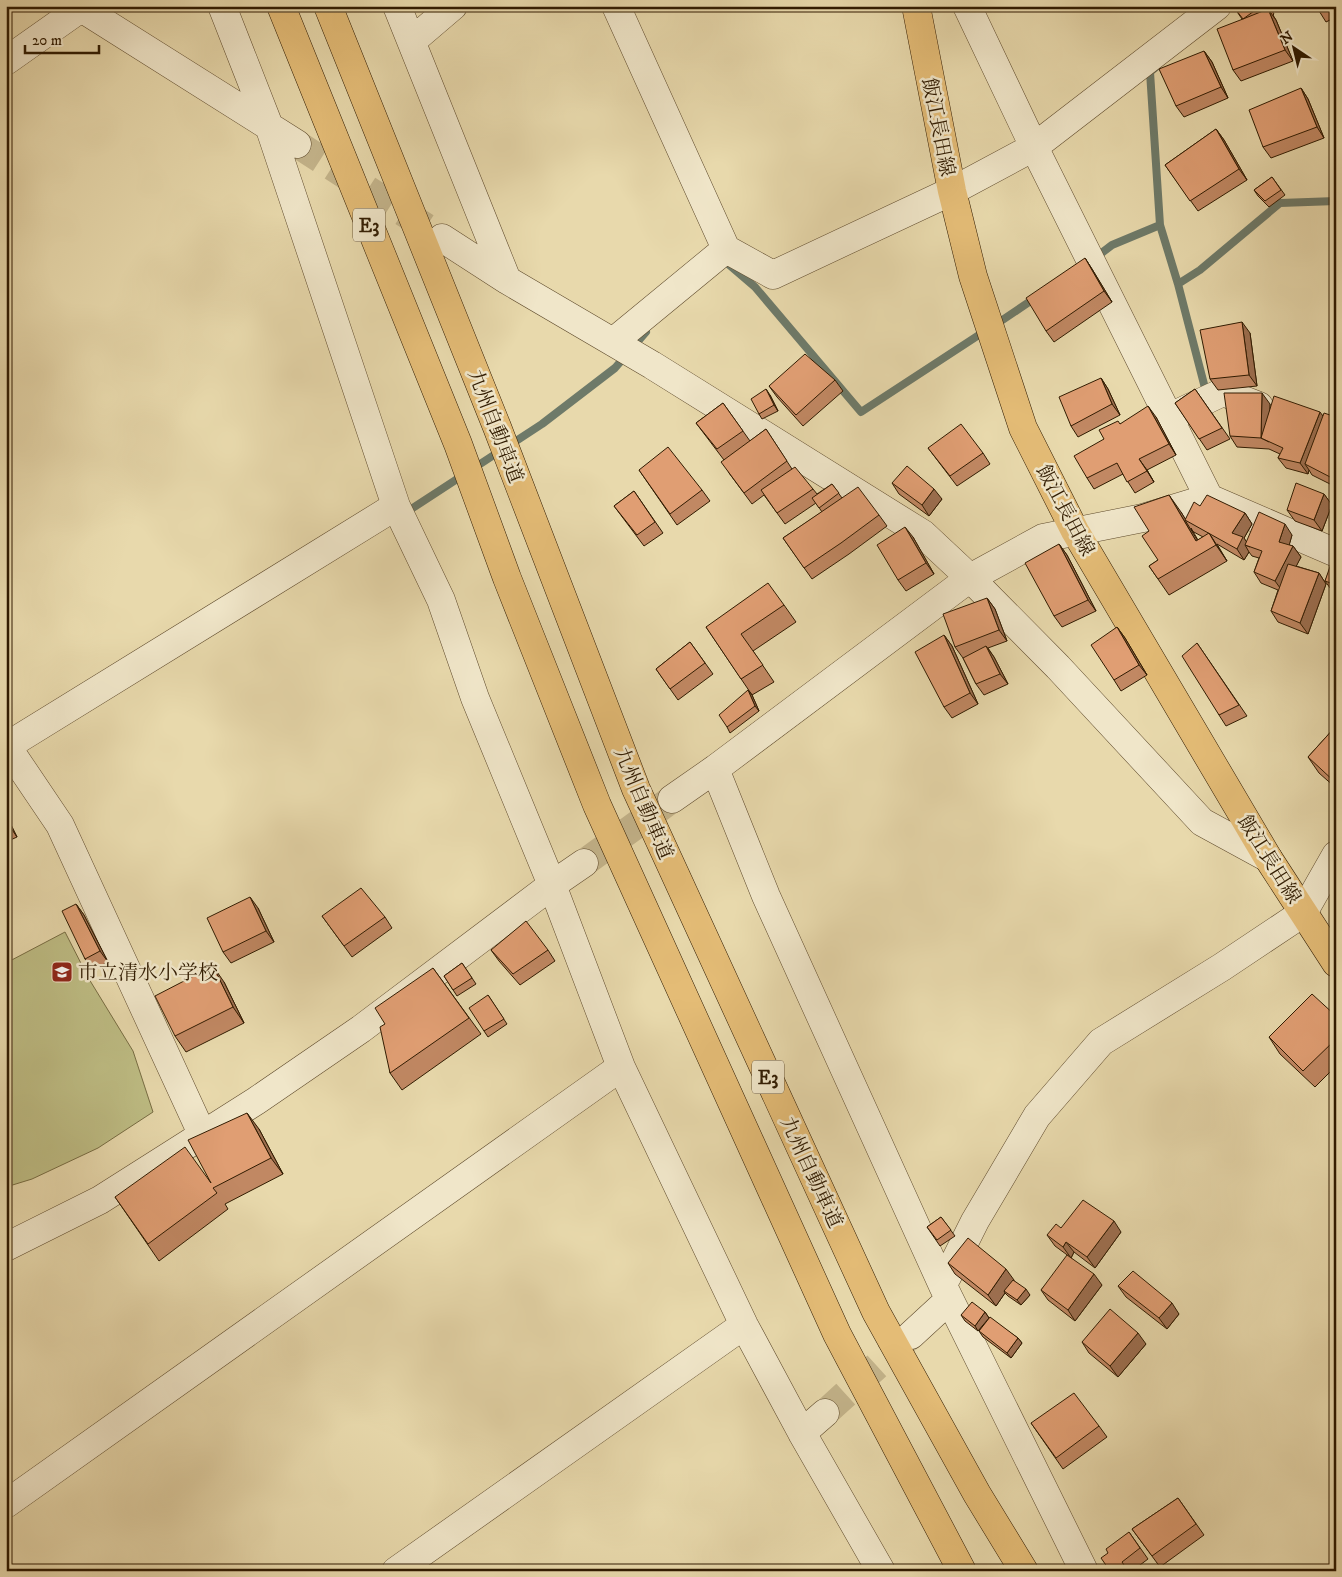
<svg xmlns="http://www.w3.org/2000/svg" width="1342" height="1577" font-family="'IM FELL DW Pica','Noto Serif JP',serif">
<style>
.green{fill:#bebd84;stroke:#776c42}
.lines{fill:none;stroke-linecap:round;stroke-linejoin:round}
.stream{stroke:#6e7a69;stroke-width:8}
.minor-tunnel{stroke:#c3b38a;stroke-width:28;stroke-dasharray:28 14;stroke-linecap:butt}
.minor-casing{stroke:#5e4a2c;stroke-width:29}
.major-casing{stroke:#301b01;stroke-width:29}
.highway-casing{stroke:#301b01;stroke-width:29}
.minor{stroke:#f0e6c9;stroke-width:28}
.major{stroke:#e4bc76;stroke-width:28}
.highway{stroke:#e4bc76;stroke-width:28}
.wall{fill:#c18863;stroke:#301b01;fill-rule:evenodd}
.shaded-wall{fill:#9d6f50;stroke:#301b01}
.building{fill:#e09e73;stroke:#301b01}
.labels{text-anchor:middle;stroke-width:5;stroke-linejoin:round;paint-order:stroke}
.shield{fill:#f0e6c9;stroke:#6a583d;stroke-width:1}
.shield-label{font-size:19px;font-weight:bold;fill:#301b01}
.street-label{font-size:20px;fill:#301b01;stroke:#f0e6c9}
.poi-label{font-size:20px;fill:#301b01;stroke:#f0e6c9;text-anchor:start}
</style>
<rect width="100%" height="100%" fill="#e8d9ac"/>
<filter id="stains"><feTurbulence type="fractalNoise" baseFrequency=".004" numOctaves="4"/><feColorMatrix values="0 0 0 0 .2 0 0 0 0 .09 0 0 0 0 .02 0 0 0 .5 -.17"/></filter>
<radialGradient id="worn" r=".72"><stop offset=".6" stop-color="#630" stop-opacity="0"/><stop offset="1" stop-color="#630" stop-opacity=".3"/></radialGradient>
<path class="green" d="M 65,932 L 89,979 L 133,1051 L 153,1112 L 98,1148 L 32,1179 L 6,1187 L 6,963 Z"/>
<g class="lines">
<path class="stream" d="M 1160,225 L 1178,284 L 1200,270 L 1280,203 L 1336,201
M 1095,258 L 1112,245 L 1160,225 L 1150,72 L 1155,68
M 727,263 L 755,287 L 861,412 L 985,331
M 1178,284 L 1205,388
M 995,325 L 1035,298
M 510,445 L 542,424 L 615,368 L 646,332
M 405,513 L 500,451"/>
<path class="minor-tunnel" d="M 297,144 L 426,227
M 584,863 L 672,799
M 825,1413 L 911,1335"/>
<g class="minor-casing">
<path id="minor" d="M 78,6 L 297,144
M 222,6 L 269,126 L 396,506 L 441,600 L 475,698 L 552,885 L 621,1067 L 744,1325 L 802,1433 L 881,1571
M 397,6 L 507,280
M 967,6 L 1034,147 L 1209,498 L 1336,553
M 412,41 L 453,6
M 6,61 L 81,8
M 442,238 L 507,280 L 652,365 L 923,534 L 970,578 L 1058,667 L 1202,822 L 1268,858
M 726,249 L 773,275 L 952,191 L 1034,147 L 1217,6
M 613,342 L 726,249 L 616,6
M 1170,417 L 1223,392 L 1259,406
M 6,745 L 60,825 L 203,1136
M 7,746 L 396,506
M 715,769 L 766,896 L 943,1286 L 1084,1571
M 672,799 L 715,769 L 970,578 L 1043,538 L 1143,518 L 1209,498
M 6,1247 L 100,1200 L 256,1101 L 361,1029 L 552,885 L 584,863
M 947,1277 L 975,1221 L 1037,1116 L 1101,1042 L 1222,967 L 1303,913 L 1336,855
M 911,1335 L 949,1300
M 802,1433 L 825,1413
M 6,1504 L 621,1067
M 396,1571 L 744,1325"/>
</g>
<g class="major-casing">
<path id="major" d="M 916,6 L 952,191 L 973,276 L 1023,428 L 1075,531 L 1268,858 L 1336,963"/>
</g>
<g class="highway-casing">
<path id="highway" d="M 281,6 L 458,444 L 507,578 L 597,805 L 837,1334 L 962,1571
M 328,6 L 497,427 L 636,789 L 876,1312 L 977,1494 L 1024,1571"/>
</g>
<use href="#minor" class="minor"/>
<use href="#major" class="major"/>
<use href="#highway" class="highway"/>
</g>
<path class="wall" d="M 1233,6 L 1269,6 L 1274,14 L 1273,15 L 1276,20 L 1293,61 L 1241,81 L 1233,70 L 1242,19 Z
M 1316,6 L 1336,6 L 1336,17 L 1326,22 Z
M 1204,51 L 1212,62 L 1228,98 L 1184,117 L 1176,106 Z
M 1301,88 L 1308,99 L 1324,138 L 1271,158 L 1263,147 Z
M 1216,129 L 1224,140 L 1247,180 L 1198,211 L 1165,165 Z
M 1272,177 L 1285,195 L 1269,207 L 1258,196 L 1254,190 Z
M 1085,258 L 1092,269 L 1112,302 L 1054,342 L 1046,331 Z
M 1250,333 L 1257,386 L 1218,390 L 1210,379 Z
M 1101,378 L 1108,389 L 1120,415 L 1078,437 L 1071,426 Z
M 835,380 L 843,391 L 803,426 L 777,397 L 769,386 Z
M 1195,389 L 1230,439 L 1207,450 L 1175,403 Z
M 770,395 L 778,411 L 762,419 L 759,414 Z
M 723,403 L 750,441 L 766,429 L 792,469 L 813,489 L 817,494 L 832,484 L 842,498 L 879,515 L 887,526 L 849,554 L 812,579 L 783,538 L 822,512 L 816,503 L 785,524 L 764,495 L 752,504 L 729,473 L 724,460 L 696,423 Z
M 1270,404 L 1270,409 L 1336,417 L 1336,487 L 1312,475 L 1309,470 L 1308,474 L 1286,468 L 1278,458 L 1280,454 L 1269,449 L 1237,447 L 1230,436 Z
M 1156,417 L 1176,455 L 1147,470 L 1154,482 L 1135,493 L 1123,474 L 1094,489 L 1087,478 L 1104,439 L 1120,424 Z
M 928,448 L 983,453 L 990,464 L 957,486 Z
M 639,470 L 702,490 L 710,501 L 677,525 Z
M 892,483 L 942,499 L 929,516 L 899,494 Z
M 634,491 L 663,533 L 644,546 L 614,506 Z
M 1336,492 L 1336,518 L 1330,510 L 1322,531 L 1295,521 L 1287,510 L 1324,494 L 1331,504 Z
M 1200,506 L 1245,513 L 1252,524 L 1244,538 L 1246,542 L 1292,535 L 1289,545 L 1293,546 L 1301,557 L 1296,566 L 1319,573 L 1326,584 L 1308,634 L 1278,622 L 1271,611 L 1278,590 L 1261,583 L 1254,572 L 1259,558 L 1252,556 L 1249,552 L 1244,560 L 1217,544 L 1227,561 L 1169,595 L 1149,566 L 1158,560 L 1181,512 L 1185,519 ZM 1191,528 L 1192,531 L 1203,537 L 1198,540 Z
M 913,537 L 934,574 L 906,591 L 898,580 Z
M 1059,544 L 1067,555 L 1096,611 L 1062,627 L 1054,616 Z
M 1336,555 L 1336,593 L 1333,592 L 1325,581 Z
M 987,598 L 995,609 L 1007,641 L 988,648 L 994,657 L 1008,684 L 984,695 L 976,684 L 963,658 L 955,647 Z
M 784,605 L 796,622 L 753,651 L 774,682 L 752,695 L 706,627 Z
M 1117,627 L 1125,638 L 1147,675 L 1121,691 L 1114,680 Z
M 944,635 L 952,646 L 978,704 L 952,718 L 944,707 Z
M 690,642 L 713,674 L 678,700 L 656,669 Z
M 1197,643 L 1247,716 L 1226,726 L 1219,715 Z
M 748,690 L 752,695 L 759,711 L 730,733 L 727,727 Z
M 1336,726 L 1336,788 L 1319,773 L 1308,757 Z
M 6,815 L 17,837 L 6,842 Z
M 76,904 L 84,915 L 108,962 L 93,970 L 85,959 Z
M 258,908 L 274,942 L 231,963 L 223,952 Z
M 322,916 L 385,917 L 392,928 L 352,957 Z
M 491,950 L 548,950 L 555,961 L 520,985 L 499,961 Z
M 462,963 L 476,984 L 457,996 L 444,976 Z
M 433,968 L 481,1034 L 402,1090 L 390,1073 L 385,1024 Z
M 224,982 L 244,1023 L 186,1052 L 175,1036 Z
M 488,995 L 507,1024 L 488,1037 L 484,1031 Z
M 1336,1016 L 1336,1066 L 1315,1087 L 1280,1054 L 1269,1037 Z
M 259,1129 L 283,1174 L 225,1204 L 228,1209 L 159,1261 L 115,1197 L 211,1183 Z
M 941,1217 L 955,1236 L 940,1246 L 927,1227 Z
M 1061,1228 L 1121,1232 L 1095,1268 L 1074,1252 L 1071,1258 L 1102,1285 L 1075,1321 L 1048,1300 L 1041,1290 L 1070,1257 L 1055,1246 L 1047,1235 Z
M 948,1263 L 1014,1280 L 1014,1281 L 1030,1295 L 1021,1305 L 1008,1296 L 1005,1293 L 996,1306 L 955,1274 Z
M 1118,1286 L 1179,1314 L 1167,1329 L 1126,1297 Z
M 985,1312 L 989,1318 L 1018,1338 L 1022,1343 L 1011,1358 L 983,1337 L 979,1331 L 986,1322 L 978,1331 L 965,1321 L 961,1315 Z
M 1082,1342 L 1146,1344 L 1118,1377 L 1089,1353 Z
M 1031,1423 L 1099,1426 L 1107,1437 L 1063,1469 Z
M 1178,1498 L 1204,1535 L 1160,1567 L 1132,1529 Z
M 1129,1532 L 1148,1559 L 1132,1571 L 1110,1571 L 1108,1553 Z"/>
<path class="shaded-wall" d="M 1268,9 L 1276,20 L 1293,61 L 1285,50 Z
M 1204,51 L 1212,62 L 1228,98 L 1221,87 Z
M 1301,88 L 1308,99 L 1324,138 L 1317,127 Z
M 1216,129 L 1224,140 L 1247,180 L 1239,169 Z
M 1085,258 L 1092,269 L 1112,302 L 1104,291 Z
M 1242,322 L 1250,333 L 1257,386 L 1249,375 Z
M 1101,378 L 1108,389 L 1120,415 L 1112,404 Z
M 766,389 L 770,395 L 778,411 L 774,405 Z
M 1262,393 L 1270,404 L 1269,442 L 1261,438 Z
M 1148,406 L 1156,417 L 1176,455 L 1169,444 Z
M 1320,412 L 1328,423 L 1305,464 L 1309,470 L 1308,474 L 1300,463 Z
M 1139,459 L 1147,470 L 1154,482 L 1147,471 Z
M 934,489 L 942,499 L 929,516 L 922,505 Z
M 1324,494 L 1332,505 L 1322,531 L 1314,520 Z
M 1169,495 L 1181,512 L 1186,520 L 1185,520 L 1204,551 L 1196,541 Z
M 1245,513 L 1252,524 L 1244,538 L 1250,547 L 1245,545 L 1249,552 L 1244,560 L 1237,549 L 1232,533 Z
M 1285,524 L 1292,535 L 1287,553 L 1279,542 Z
M 905,527 L 913,537 L 934,574 L 926,563 Z
M 1209,533 L 1220,550 L 1227,561 L 1216,545 Z
M 1059,544 L 1067,555 L 1096,611 L 1088,600 Z
M 1293,546 L 1301,557 L 1283,592 L 1275,581 Z
M 1319,573 L 1326,584 L 1308,634 L 1300,623 Z
M 987,598 L 995,609 L 1007,641 L 999,630 Z
M 1117,627 L 1125,638 L 1147,675 L 1139,665 Z
M 944,635 L 952,646 L 978,704 L 970,693 Z
M 986,646 L 994,657 L 1008,684 L 1000,674 Z
M 748,690 L 752,695 L 759,711 L 755,706 Z
M 6,815 L 17,837 L 6,821 Z
M 250,897 L 258,908 L 274,942 L 266,931 Z
M 76,904 L 84,915 L 108,962 L 100,951 Z
M 213,966 L 224,982 L 244,1023 L 233,1007 Z
M 247,1113 L 259,1129 L 283,1174 L 271,1158 Z
M 1114,1221 L 1121,1232 L 1095,1268 L 1087,1257 Z
M 1066,1242 L 1074,1252 L 1071,1258 L 1063,1247 Z
M 1006,1269 L 1014,1280 L 1005,1292 L 1004,1291 L 1005,1293 L 996,1306 L 988,1295 Z
M 1094,1274 L 1102,1285 L 1075,1321 L 1068,1310 Z
M 1026,1289 L 1030,1295 L 1021,1305 L 1017,1300 Z
M 1172,1303 L 1179,1314 L 1167,1329 L 1159,1318 Z
M 985,1312 L 989,1318 L 978,1331 L 975,1326 Z
M 1138,1333 L 1146,1344 L 1118,1377 L 1110,1366 Z
M 1018,1338 L 1022,1343 L 1011,1358 L 1007,1353 Z"/>
<path class="building" d="M 1233,6 L 1261,6 L 1243,19 L 1268,9 L 1285,50 L 1233,70 L 1217,29 L 1243,19 Z
M 1316,6 L 1327,6 L 1318,11 Z
M 1204,51 L 1221,87 L 1176,106 L 1159,69 Z
M 1301,88 L 1317,127 L 1263,147 L 1249,110 Z
M 1216,129 L 1239,169 L 1190,201 L 1165,165 Z
M 1272,177 L 1281,190 L 1265,201 L 1254,190 Z
M 1085,258 L 1104,291 L 1046,331 L 1026,298 Z
M 1242,322 L 1249,375 L 1210,379 L 1200,330 Z
M 805,354 L 835,380 L 796,415 L 769,386 Z
M 1101,378 L 1112,404 L 1071,426 L 1059,397 Z
M 766,389 L 774,405 L 759,414 L 751,399 Z
M 1195,389 L 1222,428 L 1199,439 L 1175,403 Z
M 1224,393 L 1262,393 L 1261,438 L 1230,436 Z
M 1274,396 L 1320,412 L 1300,463 L 1278,458 L 1283,448 L 1261,438 Z
M 723,403 L 743,431 L 717,449 L 696,423 Z
M 1148,406 L 1169,444 L 1139,459 L 1147,471 L 1127,482 L 1117,463 L 1087,478 L 1074,456 L 1104,439 L 1099,430 L 1118,421 L 1120,424 Z
M 1324,413 L 1336,417 L 1336,474 L 1334,479 L 1305,464 Z
M 961,424 L 983,453 L 950,476 L 928,448 Z
M 766,429 L 787,461 L 744,493 L 721,462 Z
M 668,447 L 702,490 L 670,514 L 639,470 Z
M 907,466 L 934,489 L 922,505 L 892,483 Z
M 795,467 L 813,489 L 777,513 L 761,490 Z
M 1296,483 L 1324,494 L 1314,520 L 1287,510 Z
M 832,484 L 839,493 L 819,508 L 812,498 Z
M 858,487 L 879,515 L 841,543 L 804,568 L 783,538 Z
M 634,491 L 655,522 L 637,535 L 614,506 Z
M 1336,492 L 1336,512 L 1330,510 Z
M 1169,495 L 1196,541 L 1209,533 L 1216,545 L 1158,579 L 1149,566 L 1158,560 L 1142,536 L 1149,531 L 1134,507 Z
M 1207,495 L 1245,513 L 1232,533 L 1243,537 L 1237,549 L 1185,520 L 1194,502 L 1200,506 Z
M 1259,512 L 1285,524 L 1279,542 L 1293,546 L 1275,581 L 1254,572 L 1262,551 L 1245,545 Z
M 905,527 L 926,563 L 898,580 L 877,545 Z
M 1059,544 L 1088,600 L 1054,616 L 1025,563 Z
M 1334,555 L 1336,555 L 1336,585 L 1325,581 Z
M 1288,564 L 1319,573 L 1300,623 L 1271,611 Z
M 768,583 L 784,605 L 741,634 L 763,665 L 741,679 L 706,627 Z
M 987,598 L 999,630 L 955,647 L 943,614 Z
M 1117,627 L 1139,665 L 1114,680 L 1091,645 Z
M 944,635 L 970,693 L 944,707 L 915,652 Z
M 690,642 L 705,663 L 670,689 L 656,669 Z
M 1197,643 L 1239,705 L 1219,715 L 1182,656 Z
M 986,646 L 1000,674 L 976,684 L 963,658 Z
M 748,690 L 755,706 L 727,727 L 719,715 Z
M 1336,726 L 1336,783 L 1308,757 Z
M 361,888 L 385,917 L 344,946 L 322,916 Z
M 250,897 L 266,931 L 223,952 L 207,918 Z
M 76,904 L 100,951 L 85,959 L 62,911 Z
M 526,921 L 548,950 L 513,974 L 491,950 Z
M 462,963 L 472,978 L 453,990 L 444,976 Z
M 213,966 L 233,1007 L 175,1036 L 155,996 Z
M 433,968 L 469,1018 L 390,1073 L 380,1027 L 385,1024 L 375,1008 Z
M 1312,994 L 1336,1016 L 1336,1039 L 1303,1071 L 1269,1037 Z
M 488,995 L 504,1019 L 484,1031 L 469,1008 Z
M 247,1113 L 271,1158 L 213,1188 L 217,1193 L 148,1244 L 115,1197 L 185,1147 L 211,1183 L 188,1140 Z
M 1083,1200 L 1114,1221 L 1087,1257 L 1066,1242 L 1063,1247 L 1047,1235 L 1056,1224 L 1061,1228 Z
M 941,1217 L 951,1230 L 937,1240 L 927,1227 Z
M 968,1238 L 1006,1269 L 988,1295 L 948,1263 Z
M 1067,1255 L 1094,1274 L 1068,1310 L 1041,1290 Z
M 1133,1271 L 1172,1303 L 1159,1318 L 1118,1286 Z
M 1013,1280 L 1026,1289 L 1017,1300 L 1004,1291 Z
M 972,1302 L 985,1312 L 975,1326 L 961,1315 Z
M 1110,1309 L 1138,1333 L 1110,1366 L 1082,1342 Z
M 990,1317 L 1018,1338 L 1007,1353 L 979,1331 Z
M 1074,1393 L 1099,1426 L 1056,1458 L 1031,1423 Z
M 1178,1498 L 1196,1524 L 1152,1556 L 1132,1529 Z
M 1129,1532 L 1140,1548 L 1122,1562 L 1128,1571 L 1110,1571 L 1101,1558 L 1108,1553 L 1106,1549 Z"/>
<defs>
<g id="school-square" transform="scale(1.125)"><rect x="-9" y="-9" width="18" height="18" rx="4" fill="#8f2418" stroke="#f0e6c9"/><path d="M0-5L7-2L0 1L-7-2ZM-4 1L0 2.5L4 1V4Q0 6-4 4Z" fill="#fff"/></g>
</defs>
<g fill-rule="evenodd">
<use href="#school-square" x="62" y="972"/>
</g>
<g class="labels">
<g class="shield">
<rect x="353" y="208.5" width="32" height="33" rx="4"/>
<rect x="752" y="1060.5" width="32" height="33" rx="4"/>
</g>
<g class="shield-label">
<text x="369" y="232">E3</text>
<text x="768" y="1084">E3</text>
</g>
<g class="street-label">
<text transform="translate(939 127) rotate(79)" y="7">飯江長田線</text>
<text transform="translate(496 426) rotate(69)" y="7">九州自動車道</text>
<text transform="translate(1066 510) rotate(62)" y="7">飯江長田線</text>
<text transform="translate(644 803) rotate(67)" y="7">九州自動車道</text>
<text transform="translate(1270 859) rotate(58)" y="7">飯江長田線</text>
<text transform="translate(812 1172) rotate(65)" y="7">九州自動車道</text>
</g>
<g class="poi-label">
<text x="78" y="979">市立清水小学校</text>
</g>
</g>
<rect width="1342" height="1577" fill="none" stroke="#e8d9ac" stroke-width="25"/>
<rect x="8" y="8" width="1327" height="1562" fill="none" stroke="#301b01" stroke-width="2.5"/>
<rect x="12" y="12" width="1317" height="1552" fill="none" stroke="#301b01"/>
<g transform="translate(1294 48) rotate(325)" stroke="#f0e6c9" stroke-width="4" paint-order="stroke">
<path d="M0-4L9 19L0 12L-9 19Z" fill="#301b01"/>
<text y="-8" font-size="14" font-weight="bold" text-anchor="middle" fill="#301b01">N</text>
</g>
<path d="M25 45v8h74v-8" fill="none" stroke="#301b01" stroke-width="2.5"/>
<text x="32" y="45" font-size="15" fill="#301b01" stroke="#f0e6c9" stroke-width="4" paint-order="stroke">20 m</text>
<rect width="100%" height="100%" filter="url(#stains)"/>
<rect width="100%" height="100%" fill="url(#worn)"/>
</svg>
